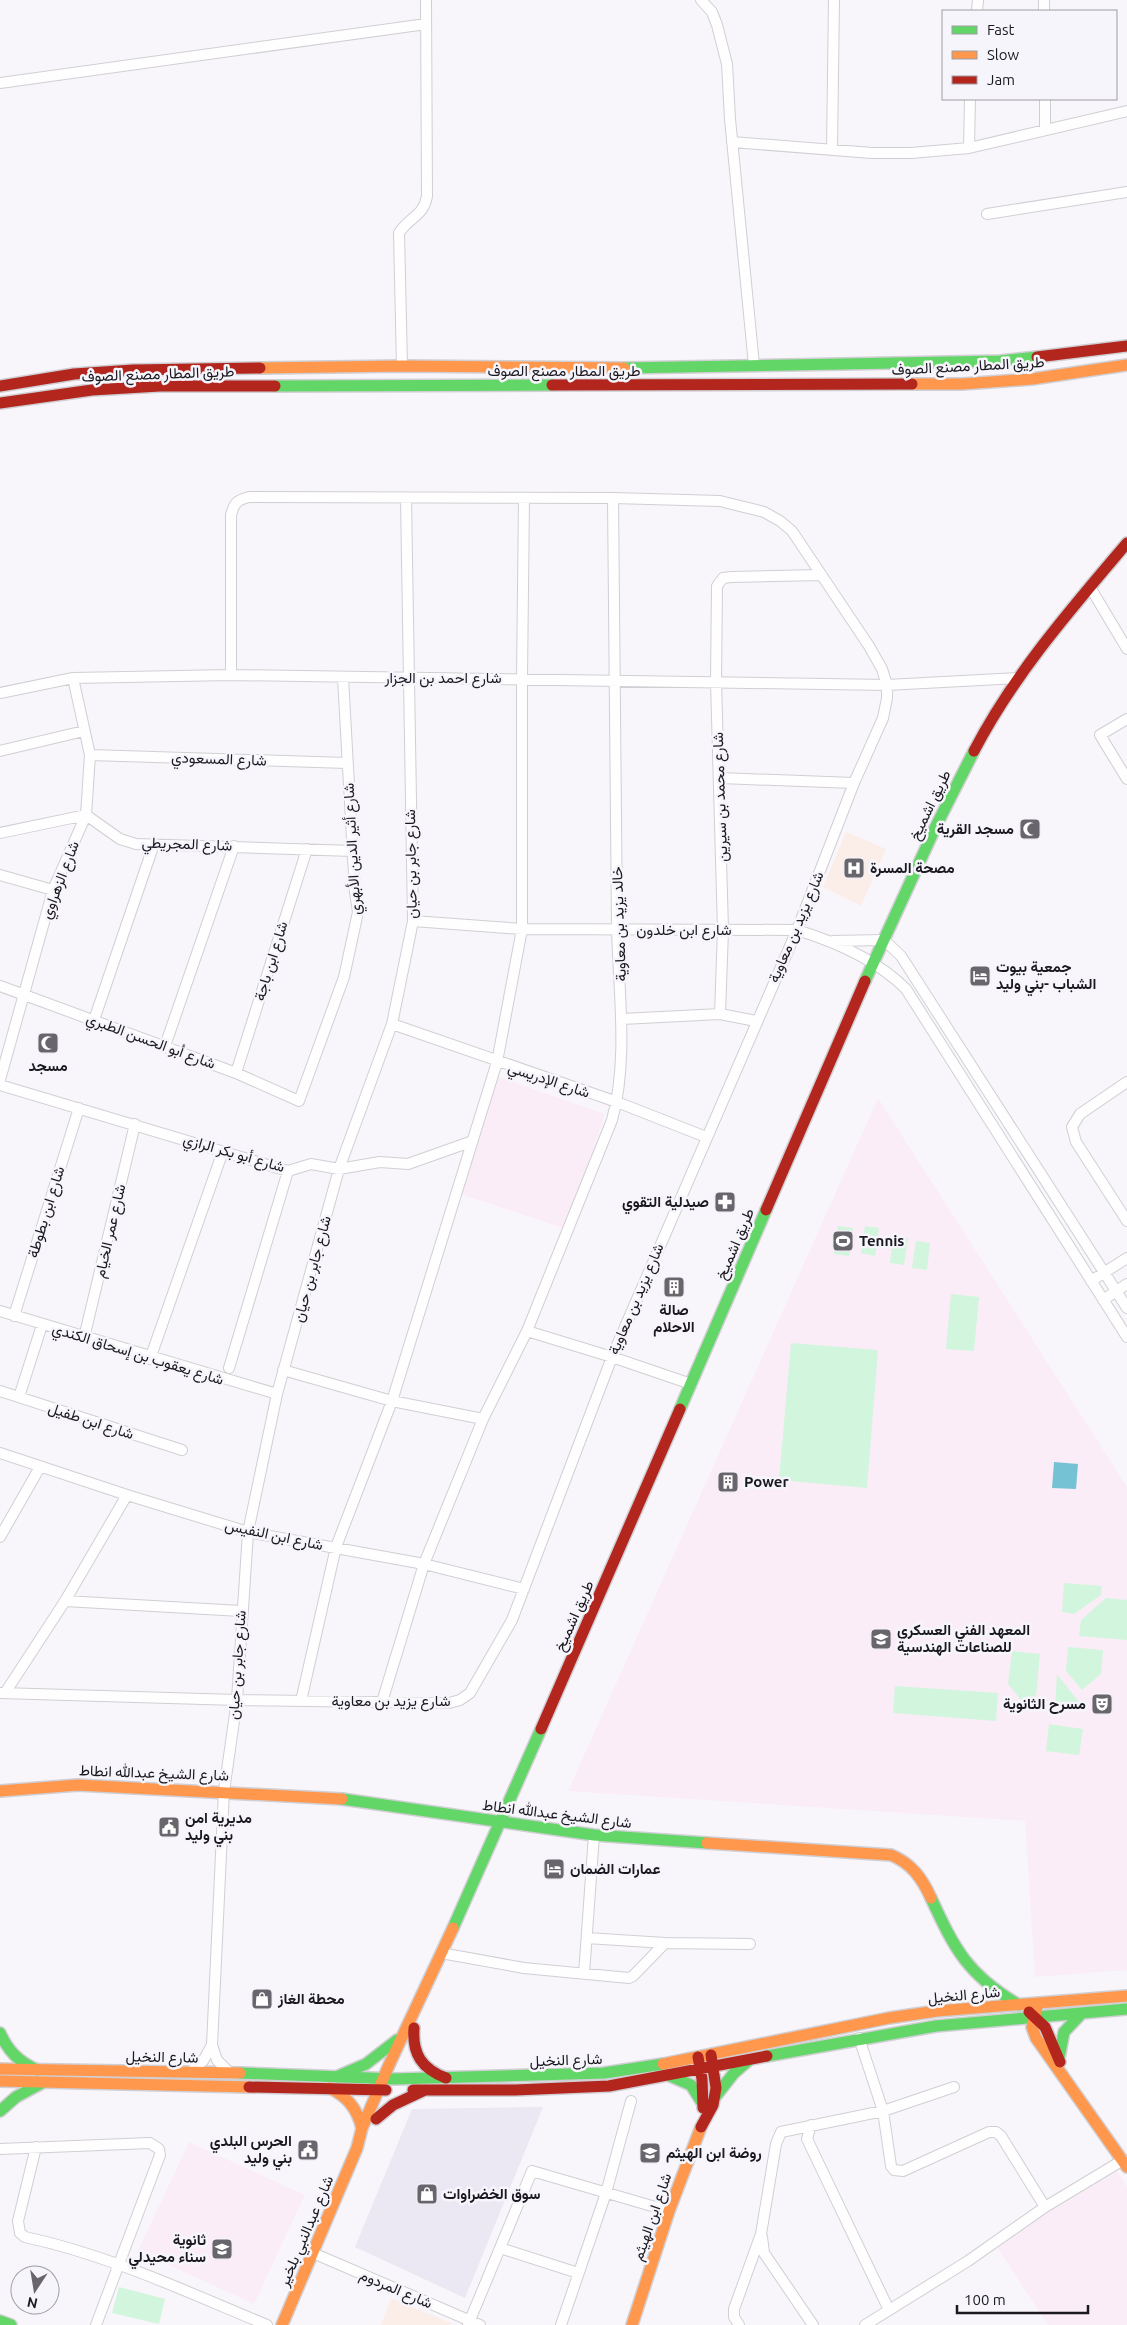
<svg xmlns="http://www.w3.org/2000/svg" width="1127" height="2325" font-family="Ubuntu,Vazirmatn,sans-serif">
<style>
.built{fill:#ebe7f3}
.education{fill:#faedf7}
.medical{fill:#fbeee9}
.green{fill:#d2f5dd}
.water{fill:#76c2d5}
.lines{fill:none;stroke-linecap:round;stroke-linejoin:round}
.street-casing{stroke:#d0cfd4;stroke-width:12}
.fast-casing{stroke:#d0cfd4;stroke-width:14}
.slow-casing{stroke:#d0cfd4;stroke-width:14}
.jam-casing{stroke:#d0cfd4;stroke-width:14}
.street{stroke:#fefefe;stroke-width:10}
.fast{stroke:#63d668;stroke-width:11}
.slow{stroke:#ff974d;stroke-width:11}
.jam{stroke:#b3261e;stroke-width:11}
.labels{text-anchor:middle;stroke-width:5;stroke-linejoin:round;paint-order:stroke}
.street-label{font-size:15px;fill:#1b191f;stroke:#f7f5fc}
.poi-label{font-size:15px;font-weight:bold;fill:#1b191f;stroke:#f7f5fc;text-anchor:start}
</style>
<rect width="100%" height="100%" fill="#f8f6fb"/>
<path class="built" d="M 543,2107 L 465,2298 L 355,2247 L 412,2109 Z"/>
<path class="education" d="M 496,1076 L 605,1114 L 566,1229 L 460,1194 Z
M 878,1098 L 1127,1487 L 1127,1970 L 1035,1977 L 1025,1821 L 568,1791 Z
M 189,2142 L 305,2195 L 254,2304 L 138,2251 Z
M 1117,2171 L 1127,2186 L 1127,2325 L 1048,2325 L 995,2244 Z"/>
<path class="medical" d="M 846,832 L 886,849 L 861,906 L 823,887 Z
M 391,2298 L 451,2323 L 450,2325 L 381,2325 Z"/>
<path class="green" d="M 838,1226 L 853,1228 L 849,1256 L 834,1254 Z
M 865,1226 L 879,1228 L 875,1256 L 861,1253 Z
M 893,1236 L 908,1238 L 904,1265 L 890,1263 Z
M 916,1241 L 930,1243 L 927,1270 L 912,1268 Z
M 951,1294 L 979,1297 L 974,1351 L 946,1349 Z
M 791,1343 L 878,1350 L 867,1488 L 779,1480 Z
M 1064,1583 L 1102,1586 L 1101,1595 L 1074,1614 L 1062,1612 Z
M 1106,1598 L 1127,1600 L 1127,1640 L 1079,1636 L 1081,1620 Z
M 1068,1647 L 1103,1650 L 1101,1674 L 1082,1690 L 1066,1671 Z
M 1012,1651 L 1040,1654 L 1035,1706 L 1025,1705 L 1008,1684 Z
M 1057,1674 L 1086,1711 L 1055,1708 Z
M 895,1686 L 998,1693 L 996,1721 L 893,1713 Z
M 1049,1724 L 1083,1729 L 1079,1755 L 1046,1751 Z
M 119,2287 L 165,2299 L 159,2324 L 112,2313 Z"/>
<path class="water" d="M 1054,1462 L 1078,1464 L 1076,1489 L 1052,1488 Z"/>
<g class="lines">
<g class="street-casing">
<path id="street" d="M 701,0 L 712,12 L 717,25 L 727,64 L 730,119 L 754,365
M 1044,0 L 1044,11
M 977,11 L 978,0
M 0,83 L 426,24
M 1045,99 L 1045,130
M 732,142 L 872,153 L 911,153 L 969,148 L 1127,111
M 969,148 L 970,99
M 832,150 L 834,0
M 987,214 L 1127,192
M 402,366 L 399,233 C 408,218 424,216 427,196 L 426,0
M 1090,587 L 1127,649
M 0,693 L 73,678 L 231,675 L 887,685 L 1019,678
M 1127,719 L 1100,735 L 1127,779
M 0,751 L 84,731
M 90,755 L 347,763
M 720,778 L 854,783
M 0,833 L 86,815 L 120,839 L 136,844 L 353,851
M 0,875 L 53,890
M 413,921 L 522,929 L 797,930 C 836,942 876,959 906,989 L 1127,1337
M 833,941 L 884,940 L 901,956 L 1127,1308
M 0,986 L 236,1073 L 299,1101 L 344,977 L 358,912 L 355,892 L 343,678
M 720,1014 L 723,930 L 716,681 L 717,586 L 723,578 L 731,577 L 821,575
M 622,1019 L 720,1014 L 756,1021
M 94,1020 L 154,844
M 392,1024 L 617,1102 L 706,1137
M 165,1046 L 234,846
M 236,1073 L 307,849
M 0,1080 L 53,890 L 86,815 L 90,755 L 73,678
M 1127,1082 L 1080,1114 L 1072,1127 L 1076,1142 L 1127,1221
M 0,1085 L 288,1171 L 311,1164 L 339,1169 L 380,1162 L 408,1164 L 470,1142
M 1091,1281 L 1127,1258
M 1103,1300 L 1127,1284
M 0,1311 L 277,1394
M 14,1316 L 79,1108
M 527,1331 L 612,1357 L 691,1384
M 84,1338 L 135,1124
M 150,1359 L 223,1151
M 229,1368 L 288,1171
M 283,1370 L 392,1401 L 483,1419
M 0,1391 L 182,1450
M 19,1397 L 42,1325
M 0,1453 L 127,1495 L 248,1532 L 424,1564 L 524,1589
M 0,1537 L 40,1467
M 65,1601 L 241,1611
M 0,1693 L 237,1700 L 449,1703 L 460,1700 L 470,1693 L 512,1620 L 612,1357 L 797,930 L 854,783 L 883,718 L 887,698 L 887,685 L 882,669 L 869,646 L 792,531 L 780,521 L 764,512 L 720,501 L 613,498 L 249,497 C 237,500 234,503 231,515 L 231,675
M 5,1693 L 65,1601 L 127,1495
M 301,1701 L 336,1547 L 392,1401 L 497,1062 L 522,929 L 522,678 L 524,498
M 382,1702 L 424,1564 L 483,1419 L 527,1331 L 612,1120 C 629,1059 618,988 617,925 C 616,783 615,641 613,498
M 587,1938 L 665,1943 L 750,1944
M 441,1953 L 524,1968 L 629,1978 L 633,1976 L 665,1943
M 584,1974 L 594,1835
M 859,2038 L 883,2111 L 891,2166 L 894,2170 L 903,2171 L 989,2132 L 996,2132 L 1001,2136 L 1045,2207
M 191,2071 L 203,2061 L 212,2045
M 230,2073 L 217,2060 L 212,2045 L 224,1791 L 237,1700 L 248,1532 L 277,1394 L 339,1169 L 392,1024 L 413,921 L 406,498
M 811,2125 L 807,2139 L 889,2310
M 36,2147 L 18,2221 L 20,2233 L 25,2237 C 109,2255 187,2292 267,2325
M 0,2149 L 150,2143 L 159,2149 L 160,2155 L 96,2325
M 762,2237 L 764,2253 L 813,2325
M 500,2248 L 578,2273
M 313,2253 L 480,2325
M 468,2325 L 532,2171 L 669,2211
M 561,2325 L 606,2193 L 631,2101
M 739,2325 L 734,2317 L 734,2309 L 761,2234 L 776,2144 L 781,2132 L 883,2111 L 954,2087
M 865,2325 L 968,2261 L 1045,2207 L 1123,2160"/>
</g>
<g class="fast-casing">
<path id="fast" d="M 624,368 L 1000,361 L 1037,357
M 275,386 L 552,385
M 865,981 L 936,826 L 974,751
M 680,1409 L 766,1210
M 342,1799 L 594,1835 L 707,1843
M 931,1898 C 955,1950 968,1975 1019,2005
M 453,1928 L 541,1729
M 0,2033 C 8,2051 19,2062 37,2070
M 767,2056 L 936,2026 L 1127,2009
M 1059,2058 L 1064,2032 L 1082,2013
M 240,2073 L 394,2079 L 604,2073 L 663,2064
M 670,2076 L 691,2085 L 703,2104
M 336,2077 L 366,2064 L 397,2040
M 715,2097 L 734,2073 L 749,2060
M 0,2111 L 16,2097 L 42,2083
M 0,2321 L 11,2325"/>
</g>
<g class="slow-casing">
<path id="slow" d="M 260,368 L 402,366 L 624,368
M 912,384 L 962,384 L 1032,379 L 1127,365
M 0,1791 L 78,1785 L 342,1799
M 707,1843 L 891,1855 C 911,1863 922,1878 931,1898
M 1037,2007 L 1032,2027 L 1036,2038 L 1127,2167
M 663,2064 L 889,2018 L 937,2011 L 1127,1996
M 0,2069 L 240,2073
M 0,2081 L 249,2087
M 330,2088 C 348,2097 357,2109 362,2128
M 282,2325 L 357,2148 L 362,2128 L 389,2065 L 453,1928
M 632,2325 L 669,2211 L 701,2127"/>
</g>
<g class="jam-casing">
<path id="jam" d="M 1037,357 L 1127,346
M 552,385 L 912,384
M 0,386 L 74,374 L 133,370 L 260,368
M 0,403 L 92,390 L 160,386 L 275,386
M 974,751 C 1014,674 1071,609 1127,543
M 766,1210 L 865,981
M 541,1729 L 680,1409
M 1029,2012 L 1045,2027 L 1060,2062
M 414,2028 C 412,2054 422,2069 446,2078
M 698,2057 L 702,2079 L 703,2108
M 249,2087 L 386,2090
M 413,2090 L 515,2090 L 609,2086 L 767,2056
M 376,2119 L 393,2105 L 425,2090
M 701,2127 L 713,2105 L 716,2088 L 711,2055"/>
</g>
<use href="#street" class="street"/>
<use href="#fast" class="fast"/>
<use href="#slow" class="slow"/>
<use href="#jam" class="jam"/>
</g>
<defs>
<g id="mosque-square" transform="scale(1.125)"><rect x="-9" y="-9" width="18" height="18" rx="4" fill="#68666c" stroke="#f7f5fc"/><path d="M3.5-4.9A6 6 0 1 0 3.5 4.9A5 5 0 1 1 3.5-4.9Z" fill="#fff"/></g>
<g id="hospital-square" transform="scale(1.125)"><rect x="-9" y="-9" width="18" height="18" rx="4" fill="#68666c" stroke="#f7f5fc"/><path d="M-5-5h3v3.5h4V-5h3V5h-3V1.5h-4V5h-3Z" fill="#fff"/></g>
<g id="hotel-square" transform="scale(1.125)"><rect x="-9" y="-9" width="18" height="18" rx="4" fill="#68666c" stroke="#f7f5fc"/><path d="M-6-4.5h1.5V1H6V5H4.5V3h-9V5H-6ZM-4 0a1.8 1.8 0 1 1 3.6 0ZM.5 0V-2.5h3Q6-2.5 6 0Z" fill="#fff"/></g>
<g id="pharmacy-square" transform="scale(1.125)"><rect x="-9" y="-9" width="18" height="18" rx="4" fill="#68666c" stroke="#f7f5fc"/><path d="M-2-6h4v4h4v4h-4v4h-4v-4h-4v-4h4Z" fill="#fff"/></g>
<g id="stadium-square" transform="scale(1.125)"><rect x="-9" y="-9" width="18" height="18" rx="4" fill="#68666c" stroke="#f7f5fc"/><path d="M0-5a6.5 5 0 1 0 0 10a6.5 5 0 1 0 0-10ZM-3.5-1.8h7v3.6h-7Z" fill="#fff"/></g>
<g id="building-square" transform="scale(1.125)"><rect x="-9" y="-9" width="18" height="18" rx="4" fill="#68666c" stroke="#f7f5fc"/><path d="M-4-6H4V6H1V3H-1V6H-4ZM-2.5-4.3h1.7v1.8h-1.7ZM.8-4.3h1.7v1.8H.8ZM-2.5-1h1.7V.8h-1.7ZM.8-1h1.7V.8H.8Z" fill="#fff"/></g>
<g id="university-square" transform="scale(1.125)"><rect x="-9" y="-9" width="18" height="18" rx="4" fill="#68666c" stroke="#f7f5fc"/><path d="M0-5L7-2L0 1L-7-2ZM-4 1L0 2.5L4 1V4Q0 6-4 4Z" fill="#fff"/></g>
<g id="theatre-square" transform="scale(1.125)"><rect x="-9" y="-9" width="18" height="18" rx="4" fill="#68666c" stroke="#f7f5fc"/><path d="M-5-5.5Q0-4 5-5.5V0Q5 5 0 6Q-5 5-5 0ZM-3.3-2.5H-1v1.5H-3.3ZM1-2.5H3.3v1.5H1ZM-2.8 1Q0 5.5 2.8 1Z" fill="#fff"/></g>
<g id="civic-square" transform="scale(1.125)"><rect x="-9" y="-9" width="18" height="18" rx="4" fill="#68666c" stroke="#f7f5fc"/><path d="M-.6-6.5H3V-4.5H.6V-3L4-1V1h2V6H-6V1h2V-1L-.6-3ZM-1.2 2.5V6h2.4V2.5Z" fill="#fff"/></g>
<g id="shop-square" transform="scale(1.125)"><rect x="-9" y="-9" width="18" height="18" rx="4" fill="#68666c" stroke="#f7f5fc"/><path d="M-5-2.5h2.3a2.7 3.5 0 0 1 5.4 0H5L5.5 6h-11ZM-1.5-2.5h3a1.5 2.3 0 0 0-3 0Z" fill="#fff"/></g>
<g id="school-square" transform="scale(1.125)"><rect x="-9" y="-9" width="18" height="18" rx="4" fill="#68666c" stroke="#f7f5fc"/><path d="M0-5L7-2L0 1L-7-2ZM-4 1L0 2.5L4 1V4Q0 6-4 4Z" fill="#fff"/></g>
</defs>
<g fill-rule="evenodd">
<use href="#mosque-square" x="1030" y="829"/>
<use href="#hospital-square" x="854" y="868"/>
<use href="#hotel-square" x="980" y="976"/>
<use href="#mosque-square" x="48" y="1043"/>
<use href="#pharmacy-square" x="725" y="1202"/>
<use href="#stadium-square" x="843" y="1241"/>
<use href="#building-square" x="674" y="1287"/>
<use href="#building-square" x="728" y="1482"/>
<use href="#university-square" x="881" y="1639"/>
<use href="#theatre-square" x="1102" y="1704"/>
<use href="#civic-square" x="169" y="1827"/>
<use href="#hotel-square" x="554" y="1869"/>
<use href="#shop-square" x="262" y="1999"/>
<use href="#civic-square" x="308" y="2150"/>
<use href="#school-square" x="650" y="2153"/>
<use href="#shop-square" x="427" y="2194"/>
<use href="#school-square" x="222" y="2249"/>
</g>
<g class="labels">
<g class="street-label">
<text transform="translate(968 366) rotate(-3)" y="5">طريق المطار مصنع الصوف</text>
<text x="564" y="376">طريق المطار مصنع الصوف</text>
<text transform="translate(158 374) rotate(-2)" y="5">طريق المطار مصنع الصوف</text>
<text x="443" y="683">شارع احمد بن الجزار</text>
<text transform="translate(219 759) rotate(2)" y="5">شارع المسعودي</text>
<text transform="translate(720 797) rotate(-92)" y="5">شارع محمد بن سيرين</text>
<text transform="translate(930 805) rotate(-64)" y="5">طريق اشميخ</text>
<text transform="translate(187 844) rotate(2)" y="5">شارع المجريطي</text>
<text transform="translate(352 849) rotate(-93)" y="5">شارع أثير الدين الأبهري</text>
<text transform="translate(411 864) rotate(-91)" y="5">شارع جابر بن حيان</text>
<text transform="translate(60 880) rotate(-69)" y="5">شارع الزهراوي</text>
<text transform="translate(619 924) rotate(-92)" y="5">خالد يزيد بن معاوية</text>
<text transform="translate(796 927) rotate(-67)" y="5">شارع يزيد بن معاوية</text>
<text x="684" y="935">شارع ابن خلدون</text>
<text transform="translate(271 961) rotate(-73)" y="5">شارع ابن باجة</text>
<text transform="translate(151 1041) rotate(20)" y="5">شارع أبو الحسن الطبري</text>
<text transform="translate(549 1080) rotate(18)" y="5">شارع الإدريسي</text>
<text transform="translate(234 1153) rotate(16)" y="5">شارع أبو بكر الرازي</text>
<text transform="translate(46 1212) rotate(-73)" y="5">شارع ابن بطوطة</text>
<text transform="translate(110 1231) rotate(-77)" y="5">شارع عمر الخيام</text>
<text transform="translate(735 1244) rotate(-67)" y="5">طريق اشميخ</text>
<text transform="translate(312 1269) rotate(-75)" y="5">شارع جابر بن حيان</text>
<text transform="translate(636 1299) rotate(-67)" y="5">شارع يزيد بن معاوية</text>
<text transform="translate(138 1354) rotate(17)" y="5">شارع يعقوب بن إسحاق الكندي</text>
<text transform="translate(91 1421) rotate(18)" y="5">شارع ابن طفيل</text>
<text transform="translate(274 1535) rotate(12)" y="5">شارع ابن النفيس</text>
<text transform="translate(574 1616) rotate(-66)" y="5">طريق اشميخ</text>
<text transform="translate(237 1665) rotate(-86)" y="5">شارع جابر بن حيان</text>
<text x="391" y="1706">شارع يزيد بن معاوية</text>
<text transform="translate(154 1773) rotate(2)" y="5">شارع الشيخ عبدالله انطاط</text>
<text transform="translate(557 1814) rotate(7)" y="5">شارع الشيخ عبدالله انطاط</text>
<text transform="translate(964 1995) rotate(-5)" y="5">شارع النخيل</text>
<text transform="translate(162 2057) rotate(1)" y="5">شارع النخيل</text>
<text transform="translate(566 2060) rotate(-2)" y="5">شارع النخيل</text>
<text transform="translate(652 2217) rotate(-71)" y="5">شارع ابن الهيثم</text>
<text transform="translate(306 2231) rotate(-67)" y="5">شارع عبدالنبي بلخير</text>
<text transform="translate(396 2289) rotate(23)" y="5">شارع المردوم</text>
</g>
<g class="poi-label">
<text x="1014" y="834" text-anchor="end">مسجد القرية</text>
<text x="870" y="873">مصحة المسرة</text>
<text x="996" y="972">جمعية بيوت<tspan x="996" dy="17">الشباب -بني وليد</tspan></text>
<text x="48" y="1071" text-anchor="middle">مسجد</text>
<text x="709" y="1207" text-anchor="end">صيدلية التقوي</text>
<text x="859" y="1246">Tennis</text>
<text x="674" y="1315" text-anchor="middle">صالة<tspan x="674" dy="17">الاحلام</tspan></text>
<text x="744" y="1487">Power</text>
<text x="897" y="1635">المعهد الفني العسكري<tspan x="897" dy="17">للصناعات الهندسية</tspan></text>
<text x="1086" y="1709" text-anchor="end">مسرح الثانوية</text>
<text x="185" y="1823">مديرية امن<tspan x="185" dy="17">بني وليد</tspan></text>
<text x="570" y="1874">عمارات الضمان</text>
<text x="278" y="2004">محطة الغاز</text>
<text x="292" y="2146" text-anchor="end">الحرس البلدي<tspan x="292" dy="17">بني وليد</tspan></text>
<text x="666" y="2158">روضة ابن الهيثم</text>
<text x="443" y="2199">سوق الخضراوات</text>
<text x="206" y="2245" text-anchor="end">ثانوية<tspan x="206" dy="17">سناء محيدلي</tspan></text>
</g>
</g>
<rect x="942" y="10" width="175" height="90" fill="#f7f5fc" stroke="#9f9da4"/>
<rect x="952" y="26" width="25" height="8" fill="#63d668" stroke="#9f9da4"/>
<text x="987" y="35" font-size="15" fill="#1b191f">Fast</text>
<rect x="952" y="51" width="25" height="8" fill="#ff974d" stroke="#9f9da4"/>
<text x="987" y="60" font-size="15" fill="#1b191f">Slow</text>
<rect x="952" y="76" width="25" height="8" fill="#b3261e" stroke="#9f9da4"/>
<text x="987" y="85" font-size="15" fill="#1b191f">Jam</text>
<g transform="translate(35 2290) rotate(192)"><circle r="24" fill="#f7f5fc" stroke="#9f9da4"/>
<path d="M0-4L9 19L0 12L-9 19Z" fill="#68666c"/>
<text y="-8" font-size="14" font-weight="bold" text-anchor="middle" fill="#1b191f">N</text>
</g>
<path d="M957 2305v8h131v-8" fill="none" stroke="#1b191f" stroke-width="2.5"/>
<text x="964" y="2305" font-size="15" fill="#1b191f" stroke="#f7f5fc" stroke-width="4" paint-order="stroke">100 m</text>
</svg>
